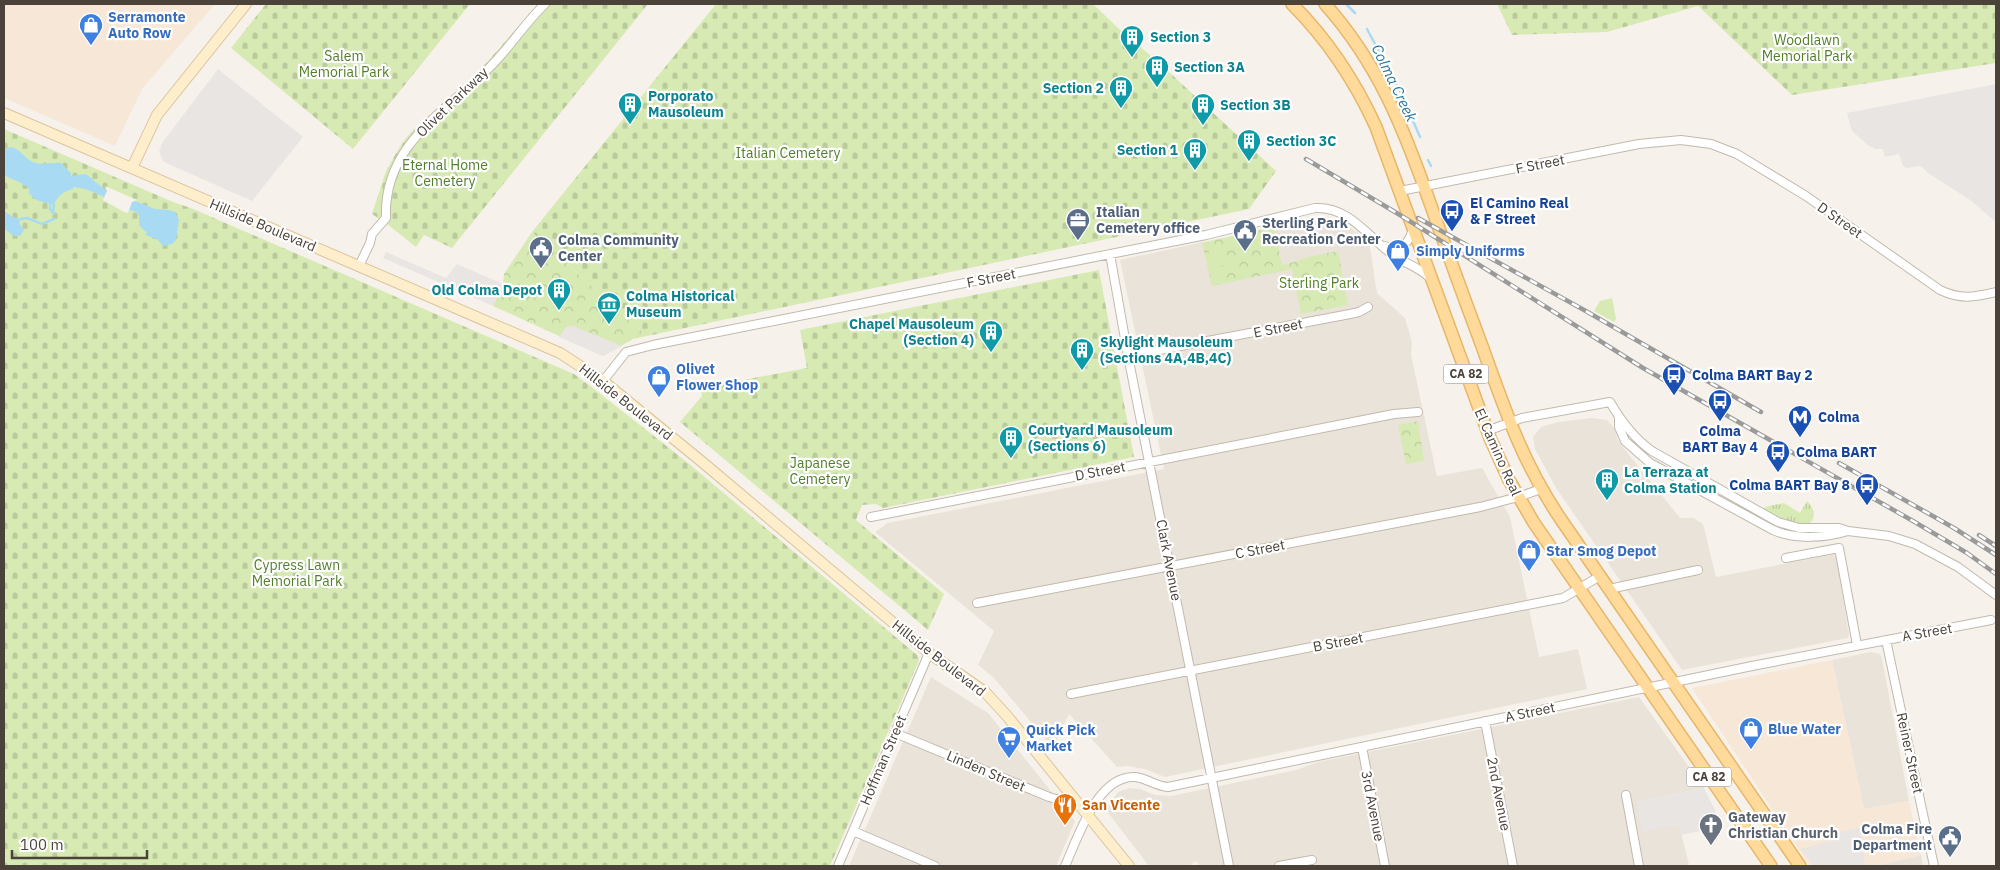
<svg xmlns="http://www.w3.org/2000/svg" width="2000" height="870" font-family="'IBM Plex Sans',sans-serif">
<style>
.residential{fill:#eae3d9}
.commercial{fill:#f7e7d7}
.grass{fill:url(#grass-tufts)}
.forest{fill:url(#forest-crowns)}
.cemetery{fill:url(#cemetery-stones)}
.garden{fill:#d7eab4}
.parking{fill:#e8e5e3}
.water{fill:#a8dbf3}
.pier{fill:#f6f2eb}
.lines{fill:none;stroke-linecap:round;stroke-linejoin:round}
.stream{stroke:#a8dbf3;stroke-width:2.5}
.street-casing{stroke:#c2b9ad;stroke-width:10}
.secondary-casing{stroke:#dac49d;stroke-width:12}
.primary-casing{stroke:#e7b668;stroke-width:14}
.street{stroke:#fff;stroke-width:8}
.secondary{stroke:#fec;stroke-width:10}
.primary{stroke:#ffda9b;stroke-width:11}
.rail-casing{stroke:#9a9a9a;stroke-width:4.5}
.rail{stroke:#fff;stroke-width:2.5;stroke-dasharray:8;stroke-linecap:butt}
.labels{text-anchor:middle;stroke-width:4.5;stroke-linejoin:round;paint-order:stroke}
.shield{fill:#fff;stroke:#817b74;stroke-width:1}
.shield-label{font-size:12px;font-weight:bold;fill:#4b4239}
.shop-label{font-size:14px;font-weight:bold;fill:#366cbe;stroke:#fff;text-anchor:start}
.culture-label{font-size:14px;font-weight:bold;fill:#0d838f;stroke:#fff;text-anchor:start}
.park-label{font-size:14px;fill:#517f29;stroke:#fff}
.street-label{font-size:14px;fill:#4b4239;stroke:#fff}
.transit-label{font-size:14px;font-weight:bold;fill:#164399;stroke:#fff;text-anchor:start}
.service-label{font-size:14px;font-weight:bold;fill:#4e5e75;stroke:#fff;text-anchor:start}
.food-label{font-size:14px;font-weight:bold;fill:#c56008;stroke:#fff;text-anchor:start}
.worship-label{font-size:14px;font-weight:bold;fill:#5b616d;stroke:#fff;text-anchor:start}
.water-label{font-size:15px;font-style:italic;fill:#297aa2;stroke:#fff}
</style>
<defs>
<pattern id="grass-tufts" width="24" height="20" patternUnits="userSpaceOnUse" patternTransform="scale(1.25)"><rect width="24" height="20" fill="#d7eab4"/><path d="M3 7l-1-3M5 7V3M7 7l1-3M15 17l-1-3M17 17v-4M19 17l1-3" fill="none" stroke="#baca9c"/></pattern>
<pattern id="forest-crowns" width="20" height="18" patternUnits="userSpaceOnUse" patternTransform="scale(1.25)"><rect width="20" height="18" fill="#d7eab4"/><path d="M2 6a3 3 0 1 1 6 0M12 15a3 3 0 1 1 6 0" fill="none" stroke="#baca9c"/></pattern>
<pattern id="cemetery-stones" width="16" height="16" patternUnits="userSpaceOnUse" patternTransform="scale(1.25)"><rect width="16" height="16" fill="#d7eab4"/><path d="M2 7V4a2 2 0 0 1 4 0v3zM10 15v-3a2 2 0 0 1 4 0v3z" fill="#baca9c"/></pattern>
</defs>
<rect width="100%" height="100%" fill="#f6f2eb"/>
<path class="residential" d="M 1324,216 L 1341,221 L 1369,241 L 1377,293 L 1405,318 L 1412,342 L 1411,355 L 1437,476 L 1482,468 L 1510,517 L 1539,657 L 1578,649 L 1587,689 L 1165,777 L 1145,769 L 1127,766 L 1117,767 L 1069,714 L 1053,748 L 993,677 L 978,665 L 994,631 L 875,532 L 888,523 L 1164,469 L 1120,260 Z
M 1592,418 L 1607,420 L 1614,428 L 1618,441 L 1680,518 L 1694,518 L 1703,524 L 1716,577 L 1836,554 L 1849,635 L 1848,638 L 1682,670 L 1556,488 L 1535,449 L 1533,437 L 1541,427 L 1558,422 Z
M 1871,652 L 1880,654 L 1882,659 L 1909,801 L 1864,809 L 1832,660 Z
M 931,677 L 988,713 L 1075,821 L 1056,866 L 849,866 Z
M 1639,697 L 1704,788 L 1636,802 L 1679,824 L 1689,865 L 1200,866 L 1196,861 L 1189,866 L 1149,866 L 1109,814 L 1106,808 L 1118,792 L 1129,788 L 1140,789 L 1155,795 L 1171,796 L 1296,770 L 1318,762 Z
M 1921,855 L 1923,866 L 1875,866 Z"/>
<path class="commercial" d="M 4,4 L 215,4 L 142,89 L 115,146 L 4,98 Z
M 1832,660 L 1864,809 L 1909,801 L 1921,855 L 1875,866 L 1810,866 L 1692,688 Z"/>
<path class="grass" d="M 1807,501 C 1818,511 1816,526 1800,525 C 1787,524 1774,517 1763,511 L 1765,507 L 1784,503 L 1800,513 Z"/>
<path class="forest" d="M 1270,228 L 1275,231 L 1282,265 L 1299,261 L 1304,258 L 1338,251 L 1348,305 L 1301,314 L 1292,269 L 1212,286 L 1202,243 Z
M 532,232 L 647,336 L 633,339 L 603,356 L 493,306 L 503,284 L 504,274 Z
M 1418,421 L 1424,461 L 1406,464 L 1398,425 Z"/>
<path class="cemetery" d="M 266,4 L 470,4 L 353,149 L 231,48 Z
M 538,4 L 648,4 L 452,248 L 424,235 L 416,247 L 387,224 L 372,214 L 386,171 L 402,143 L 413,130 L 473,78 Z
M 716,4 L 1093,4 L 1118,28 L 1157,61 L 1276,171 L 1249,209 L 647,336 L 532,232 Z
M 1497,4 L 1996,4 L 1996,63 L 1792,95 L 1698,6 L 1607,32 L 1512,35 Z
M 4,129 L 173,202 L 191,208 L 574,374 L 593,388 L 688,463 L 917,655 L 919,659 L 918,663 L 830,866 L 4,866 Z
M 1099,270 L 1134,457 L 883,508 L 876,504 L 862,505 L 856,520 L 944,594 L 928,630 L 680,422 L 702,396 L 701,388 L 807,368 L 800,330 Z"/>
<path class="garden" d="M 1225,244 L 1229,264 L 1212,267 L 1208,248 Z
M 1612,298 L 1616,319 L 1614,322 L 1594,311 L 1600,301 Z"/>
<path class="parking" d="M 218,69 L 303,137 L 252,201 L 164,162 L 159,152 L 162,143 Z
M 1996,84 L 1996,222 L 1970,200 L 1928,173 L 1923,168 L 1919,166 L 1906,168 L 1903,166 L 1899,154 L 1885,157 L 1883,149 L 1875,149 L 1868,145 L 1852,131 L 1850,125 L 1847,113 Z
M 386,252 L 446,278 L 457,264 L 503,284 L 493,306 L 383,258 Z
M 573,326 L 622,346 L 603,356 L 559,337 L 566,327 Z
M 1704,788 L 1715,810 L 1718,827 L 1682,835 L 1679,824 L 1642,832 L 1636,802 Z
M 1860,828 L 1865,866 L 1814,866 L 1801,849 L 1831,841 L 1830,834 Z"/>
<path class="water" d="M 10,147 C 21,148 23,158 33,162 C 42,166 52,162 61,163 L 71,173 L 71,176 L 86,174 L 103,188 L 155,209 L 169,210 L 175,212 L 179,220 L 176,240 L 172,244 L 163,246 L 157,239 L 145,235 L 147,233 L 139,225 L 139,216 L 137,212 C 115,207 97,188 73,187 L 73,189 C 64,191 57,196 54,205 L 36,200 L 28,192 L 30,191 L 26,185 L 24,186 C 19,179 10,181 4,174 L 4,151 Z
M 4,211 L 13,217 L 21,219 L 19,223 L 24,230 L 20,236 L 14,236 L 4,229 Z"/>
<path class="pier" d="M 105,186 L 137,200 L 132,202 L 128,213 L 124,212 L 103,200 L 107,191 Z"/>
<g class="lines">
<path class="stream" d="M 1346,4 L 1355,13
M 1367,29 L 1401,93 L 1420,137
M 1428,160 L 1431,166
M 50,205 L 50,209 L 54,214
M 53,212 L 54,205
M 21,219 L 27,218 L 42,224 L 54,219"/>
<g class="street-casing">
<path id="street" d="M 1400,191 L 1639,144 L 1681,140 L 1711,144 L 1737,154 L 1806,196 L 1940,290 C 1961,300 1974,297 1996,292
M 1385,246 C 1401,253 1410,242 1413,228
M 1110,254 L 1128,356 L 1229,866
M 359,266 L 370,243 L 372,234 L 386,218 C 383,145 445,112 490,67 C 510,47 525,23 545,4
M 1128,356 L 1350,314 L 1359,312 L 1368,307
M 603,381 L 626,352 L 653,345 L 1206,235 L 1315,208 C 1349,206 1368,237 1393,255 C 1405,264 1416,265 1429,277
M 1619,417 L 1619,427 L 1625,441 L 1650,463 L 1773,530 C 1795,540 1825,538 1848,531
M 1487,431 L 1522,418 L 1610,402 C 1621,421 1635,439 1652,451 L 1778,522 L 1799,528 L 1839,528 L 1848,531 L 1889,536 L 1915,544 L 1958,567 L 1996,595
M 871,517 L 1394,414 L 1418,412
M 1786,558 L 1839,548 L 1857,645
M 1609,589 L 1698,570
M 977,603 L 1480,507 L 1518,497 L 1541,489
M 1886,640 L 1934,866
M 1071,694 L 1563,598 L 1600,576
M 1485,721 L 1513,866
M 895,733 L 1049,797 L 1078,805
M 1362,747 L 1385,866
M 1626,795 L 1639,866
M 853,831 L 935,866
M 838,866 L 929,653
M 1065,866 C 1078,838 1097,775 1135,777 C 1146,778 1156,786 1168,787 L 1752,666 L 1991,620
M 1279,866 L 1312,860"/>
</g>
<g class="secondary-casing">
<path id="secondary" d="M 4,113 L 560,353 L 603,381 L 701,461 L 929,653 L 985,692 L 1007,716 L 1129,866
M 132,168 L 157,115 L 246,4"/>
</g>
<g class="primary-casing">
<path id="primary" d="M 1292,4 C 1328,40 1355,81 1376,127 L 1490,438 L 1509,480 L 1534,523 L 1771,866
M 1325,4 C 1378,63 1404,129 1430,203 C 1447,251 1464,298 1482,346 C 1505,410 1523,464 1562,521 L 1800,866"/>
</g>
<use href="#street" class="street"/>
<use href="#secondary" class="secondary"/>
<use href="#primary" class="primary"/>
<g class="rail-casing">
<path id="rail" d="M 1306,159 L 1400,215 L 1643,368 L 1913,521 L 1967,553 L 1996,574
M 1418,218 L 1584,310 L 1761,412
M 1839,463 L 1954,528 L 1996,555
M 1979,535 L 1996,546"/>
</g>
<use href="#rail" class="rail"/>
</g>
<defs>
<g id="shop-pin" transform="scale(1.25)"><path d="M0 17L-7.5 6A9.5 9.5 0 1 1 7.5 6Z" fill="#3f7fe0" stroke="#fff"/><path d="M-5-2.5h2.3a2.7 3.5 0 0 1 5.4 0H5L5.5 6h-11ZM-1.5-2.5h3a1.5 2.3 0 0 0-3 0Z" fill="#fff"/></g>
<g id="building-pin" transform="scale(1.25)"><path d="M0 17L-7.5 6A9.5 9.5 0 1 1 7.5 6Z" fill="#0f9aa8" stroke="#fff"/><path d="M-4-6H4V6H1V3H-1V6H-4ZM-2.5-4.3h1.7v1.8h-1.7ZM.8-4.3h1.7v1.8H.8ZM-2.5-1h1.7V.8h-1.7ZM.8-1h1.7V.8H.8Z" fill="#fff"/></g>
<g id="bus-pin" transform="scale(1.25)"><path d="M0 17L-7.5 6A9.5 9.5 0 1 1 7.5 6Z" fill="#1a4fb4" stroke="#fff"/><path d="M-5-6H5V4H4V6H2V4H-2V6H-4V4H-5ZM-3.5-4V0h7V-4ZM-3.5 1.2v1.5H-2V1.2ZM2 1.2v1.5H3.5V1.2Z" fill="#fff"/></g>
<g id="office-pin" transform="scale(1.25)"><path d="M0 17L-7.5 6A9.5 9.5 0 1 1 7.5 6Z" fill="#5c6f8a" stroke="#fff"/><path d="M-6-3h4V-5.5h4V-3h4V5H-6ZM-1-4.5V-3h2v-1.5ZM-6 0V1H6V0Z" fill="#fff"/></g>
<g id="civic-pin" transform="scale(1.25)"><path d="M0 17L-7.5 6A9.5 9.5 0 1 1 7.5 6Z" fill="#5c6f8a" stroke="#fff"/><path d="M-.6-6.5H3V-4.5H.6V-3L4-1V1h2V6H-6V1h2V-1L-.6-3ZM-1.2 2.5V6h2.4V2.5Z" fill="#fff"/></g>
<g id="museum-pin" transform="scale(1.25)"><path d="M0 17L-7.5 6A9.5 9.5 0 1 1 7.5 6Z" fill="#0f9aa8" stroke="#fff"/><path d="M0-6L6-3V-2H-6V-3ZM-5-1h2V3h-2ZM-1-1h2V3h-2ZM3-1h2V3H3ZM-6 4H6V6H-6Z" fill="#fff"/></g>
<g id="metro-pin" transform="scale(1.25)"><path d="M0 17L-7.5 6A9.5 9.5 0 1 1 7.5 6Z" fill="#1a4fb4" stroke="#fff"/><path d="M-5.5 5V-5H-3L0 0L3-5H5.5V5H3V-.5L0 4L-3-.5V5Z" fill="#fff"/></g>
<g id="supermarket-pin" transform="scale(1.25)"><path d="M0 17L-7.5 6A9.5 9.5 0 1 1 7.5 6Z" fill="#3f7fe0" stroke="#fff"/><path d="M-6-5.5h2.5l.6 2H6L4.5 2H-2.5L-4.4-4H-6ZM-1.5 3.2a1.3 1.3 0 1 0 .1 0ZM3 3.2a1.3 1.3 0 1 0 .1 0Z" fill="#fff"/></g>
<g id="restaurant-pin" transform="scale(1.25)"><path d="M0 17L-7.5 6A9.5 9.5 0 1 1 7.5 6Z" fill="#e8710a" stroke="#fff"/><path d="M-5-6h1v4h1v-4h1v4h1v-4h1v5L-1.5 .5V6h-2V.5L-5-1ZM5-6V6H3V1.5H1.5Q1.5-4 5-6Z" fill="#fff"/></g>
<g id="church-pin" transform="scale(1.25)"><path d="M0 17L-7.5 6A9.5 9.5 0 1 1 7.5 6Z" fill="#6b7280" stroke="#fff"/><path d="M-1.2-6h2.4v3.5h3.3v2.4h-3.3V6h-2.4V-.1h-3.3v-2.4h3.3Z" fill="#fff"/></g>
</defs>
<g fill-rule="evenodd">
<use href="#shop-pin" x="91" y="25"/>
<use href="#building-pin" x="1132" y="37"/>
<use href="#building-pin" x="1157" y="67"/>
<use href="#building-pin" x="1121" y="88"/>
<use href="#building-pin" x="630" y="104"/>
<use href="#building-pin" x="1203" y="105"/>
<use href="#building-pin" x="1249" y="141"/>
<use href="#building-pin" x="1195" y="150"/>
<use href="#bus-pin" x="1452" y="211"/>
<use href="#office-pin" x="1078" y="220"/>
<use href="#civic-pin" x="1245" y="231"/>
<use href="#civic-pin" x="541" y="248"/>
<use href="#shop-pin" x="1398" y="251"/>
<use href="#building-pin" x="559" y="290"/>
<use href="#museum-pin" x="609" y="304"/>
<use href="#building-pin" x="991" y="332"/>
<use href="#building-pin" x="1082" y="350"/>
<use href="#bus-pin" x="1674" y="375"/>
<use href="#shop-pin" x="659" y="377"/>
<use href="#bus-pin" x="1720" y="401"/>
<use href="#metro-pin" x="1800" y="417"/>
<use href="#building-pin" x="1011" y="438"/>
<use href="#bus-pin" x="1778" y="452"/>
<use href="#building-pin" x="1607" y="480"/>
<use href="#bus-pin" x="1867" y="485"/>
<use href="#shop-pin" x="1529" y="551"/>
<use href="#shop-pin" x="1751" y="729"/>
<use href="#supermarket-pin" x="1009" y="738"/>
<use href="#restaurant-pin" x="1065" y="805"/>
<use href="#church-pin" x="1711" y="825"/>
<use href="#civic-pin" x="1950" y="837"/>
</g>
<g class="labels">
<g class="shield">
<rect x="1443.5" y="364.5" width="45" height="19" rx="4"/>
<rect x="1686.5" y="767.5" width="45" height="19" rx="4"/>
</g>
<g class="shield-label">
<text x="1466" y="378">CA 82</text>
<text x="1709" y="781">CA 82</text>
</g>
<g class="shop-label">
<text x="108" y="22">Serramonte<tspan x="108" dy="16">Auto Row</tspan></text>
<text x="1416" y="256">Simply Uniforms</text>
<text x="676" y="374">Olivet<tspan x="676" dy="16">Flower Shop</tspan></text>
<text x="1546" y="556">Star Smog Depot</text>
<text x="1768" y="734">Blue Water</text>
<text x="1026" y="735">Quick Pick<tspan x="1026" dy="16">Market</tspan></text>
</g>
<g class="culture-label">
<text x="1150" y="42">Section 3</text>
<text x="1174" y="72">Section 3A</text>
<text x="1104" y="93" text-anchor="end">Section 2</text>
<text x="648" y="101">Porporato<tspan x="648" dy="16">Mausoleum</tspan></text>
<text x="1220" y="110">Section 3B</text>
<text x="1266" y="146">Section 3C</text>
<text x="1178" y="155" text-anchor="end">Section 1</text>
<text x="542" y="295" text-anchor="end">Old Colma Depot</text>
<text x="626" y="301">Colma Historical<tspan x="626" dy="16">Museum</tspan></text>
<text x="974" y="329" text-anchor="end">Chapel Mausoleum<tspan x="974" dy="16">(Section 4)</tspan></text>
<text x="1100" y="347">Skylight Mausoleum<tspan x="1100" dy="16">(Sections 4A,4B,4C)</tspan></text>
<text x="1028" y="435">Courtyard Mausoleum<tspan x="1028" dy="16">(Sections 6)</tspan></text>
<text x="1624" y="477">La Terraza at<tspan x="1624" dy="16">Colma Station</tspan></text>
</g>
<g class="park-label">
<text x="1807" y="45">Woodlawn<tspan x="1807" dy="16">Memorial Park</tspan></text>
<text x="344" y="61">Salem<tspan x="344" dy="16">Memorial Park</tspan></text>
<text x="788" y="158">Italian Cemetery</text>
<text x="445" y="170">Eternal Home<tspan x="445" dy="16">Cemetery</tspan></text>
<text x="1319" y="288">Sterling Park</text>
<text x="820" y="468">Japanese<tspan x="820" dy="16">Cemetery</tspan></text>
<text x="297" y="570">Cypress Lawn<tspan x="297" dy="16">Memorial Park</tspan></text>
</g>
<g class="street-label">
<text transform="translate(452 102) rotate(-44)" y="5">Olivet Parkway</text>
<text transform="translate(1540 164) rotate(-11)" y="5">F Street</text>
<text transform="translate(1840 220) rotate(35)" y="5">D Street</text>
<text transform="translate(263 225) rotate(23)" y="5">Hillside Boulevard</text>
<text transform="translate(991 278) rotate(-11)" y="5">F Street</text>
<text transform="translate(1278 328) rotate(-11)" y="5">E Street</text>
<text transform="translate(626 402) rotate(38)" y="5">Hillside Boulevard</text>
<text transform="translate(1498 452) rotate(66)" y="5">El Camino Real</text>
<text transform="translate(1100 471) rotate(-11)" y="5">D Street</text>
<text transform="translate(1260 549) rotate(-11)" y="5">C Street</text>
<text transform="translate(1169 560) rotate(79)" y="5">Clark Avenue</text>
<text transform="translate(1927 632) rotate(-10)" y="5">A Street</text>
<text transform="translate(1338 642) rotate(-11)" y="5">B Street</text>
<text transform="translate(939 658) rotate(38)" y="5">Hillside Boulevard</text>
<text transform="translate(1530 712) rotate(-12)" y="5">A Street</text>
<text transform="translate(1910 753) rotate(78)" y="5">Reiner Street</text>
<text transform="translate(883 760) rotate(-67)" y="5">Hoffman Street</text>
<text transform="translate(986 771) rotate(23)" y="5">Linden Street</text>
<text transform="translate(1499 794) rotate(79)" y="5">2nd Avenue</text>
<text transform="translate(1373 806) rotate(79)" y="5">3rd Avenue</text>
</g>
<g class="transit-label">
<text x="1470" y="208">El Camino Real<tspan x="1470" dy="16">&amp; F Street</tspan></text>
<text x="1692" y="380">Colma BART Bay 2</text>
<text x="1818" y="422">Colma</text>
<text x="1720" y="436" text-anchor="middle">Colma<tspan x="1720" dy="16">BART Bay 4</tspan></text>
<text x="1796" y="457">Colma BART</text>
<text x="1850" y="490" text-anchor="end">Colma BART Bay 8</text>
</g>
<g class="service-label">
<text x="1096" y="217">Italian<tspan x="1096" dy="16">Cemetery office</tspan></text>
<text x="1262" y="228">Sterling Park<tspan x="1262" dy="16">Recreation Center</tspan></text>
<text x="558" y="245">Colma Community<tspan x="558" dy="16">Center</tspan></text>
<text x="1932" y="834" text-anchor="end">Colma Fire<tspan x="1932" dy="16">Department</tspan></text>
</g>
<g class="food-label">
<text x="1082" y="810">San Vicente</text>
</g>
<g class="worship-label">
<text x="1728" y="822">Gateway<tspan x="1728" dy="16">Christian Church</tspan></text>
</g>
<g class="water-label">
<text transform="translate(1394 83) rotate(64)" y="5">Colma Creek</text>
</g>
</g>
<rect width="2000" height="870" fill="none" stroke="#4b4239" stroke-width="10"/>
<path d="M12 850v8h135v-8" fill="none" stroke="#4b4239" stroke-width="2.5"/>
<text x="20" y="850" font-size="15" fill="#4b4239" stroke="#ffffff" stroke-width="4" paint-order="stroke">100 m</text>
</svg>
